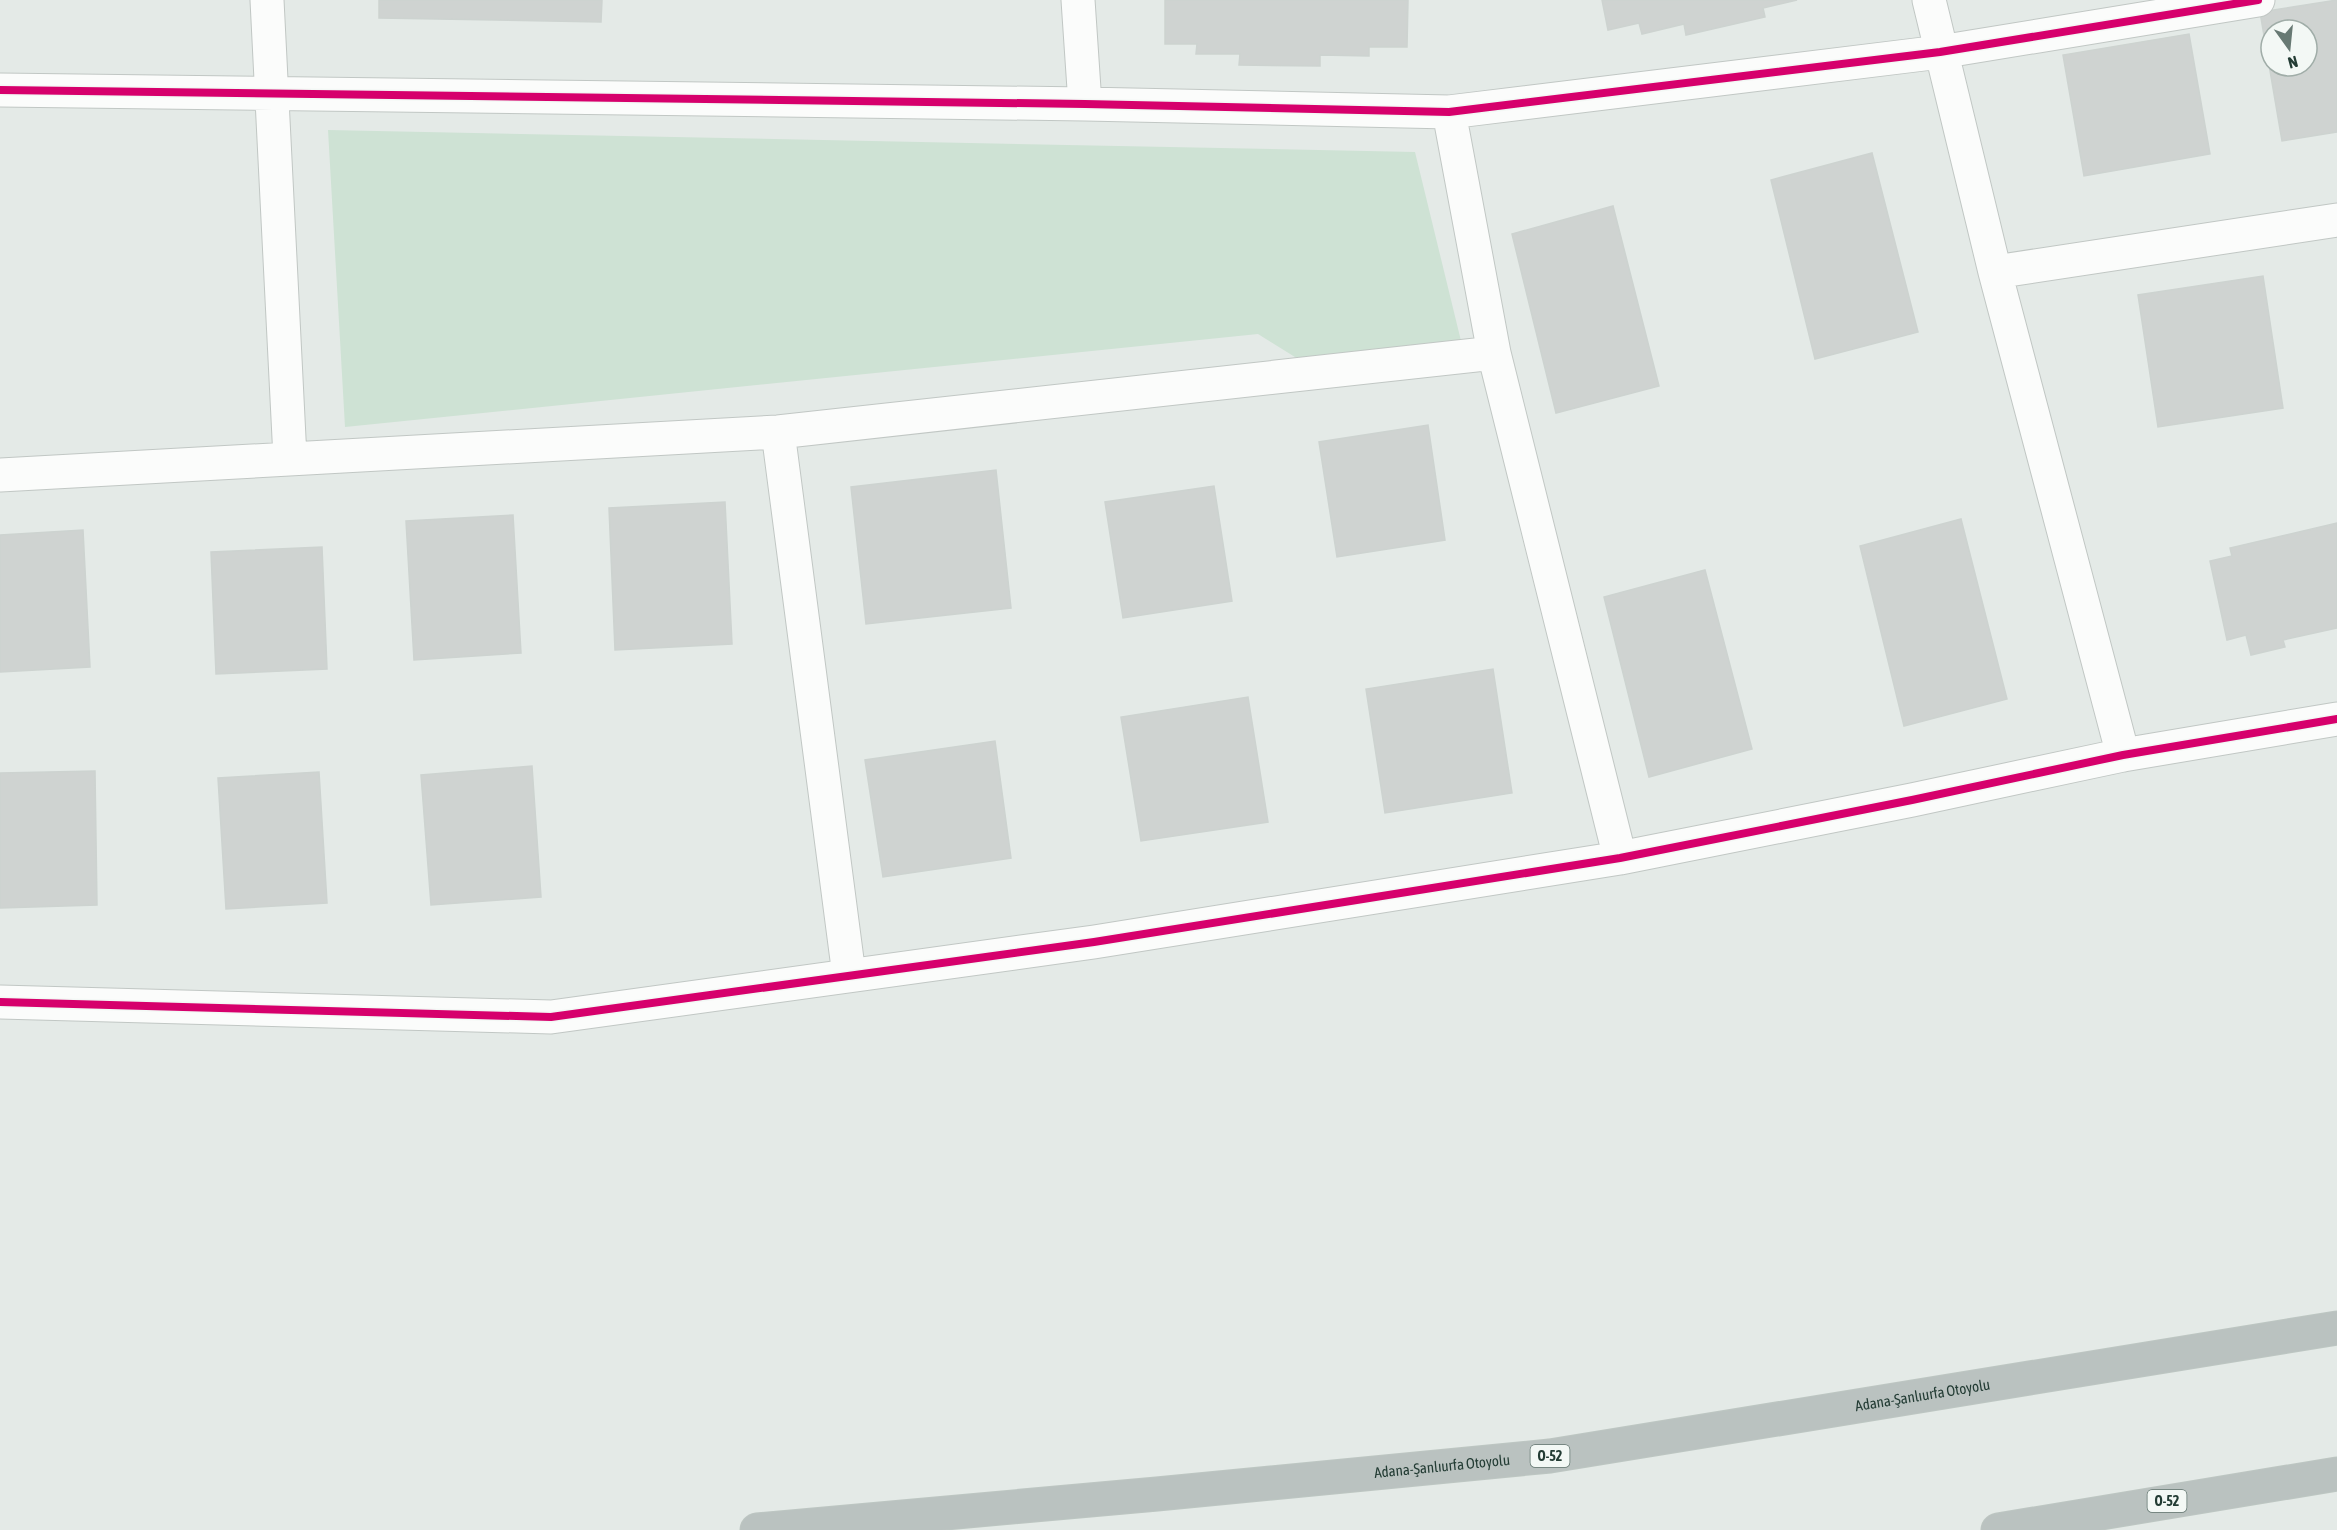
<svg xmlns="http://www.w3.org/2000/svg" width="2337" height="1530" font-family="'Asap Condensed',sans-serif">
<style>
.green{fill:#cee2d4}
.building{fill:#cfd3d1;stroke:#cdd3d0;stroke-width:1.5;fill-rule:evenodd}
.lines{fill:none;stroke-linecap:round;stroke-linejoin:round}
.minor-casing{stroke:#c1c7c4;stroke-width:35}
.motorway-casing{stroke:#bdc6c2;stroke-width:35}
.minor{stroke:#fbfcfb;stroke-width:33}
.motorway{stroke:#bac2c0;stroke-width:33}
.cycleway-casing{stroke:#f3f8f5;stroke-width:11}
.cycleway{stroke:#d6006c;stroke-width:8}
.labels{text-anchor:middle;stroke-width:4.5;stroke-linejoin:round;paint-order:stroke}
.shield{fill:#f3f8f5;stroke:#61746e;stroke-width:1.5}
.shield-label{font-size:14px;font-weight:bold;fill:#233c34}
.street-label{font-size:15px;fill:#233c34;stroke:#f3f8f5}
</style>
<rect width="100%" height="100%" fill="#e4eae7"/>
<path class="green" d="M 328,130 L 1415,152 L 1462,345 L 1303,362 L 1258,334 L 345,427 Z"/>
<path class="building" d="M 379,0 L 602,0 L 601,22 L 379,18 Z
M 1165,0 L 1408,0 L 1407,47 L 1369,47 L 1369,56 L 1320,55 L 1320,66 L 1239,65 L 1240,54 L 1196,54 L 1197,44 L 1165,44 Z
M 1602,0 L 1797,0 L 1763,8 L 1765,17 L 1686,35 L 1684,24 L 1642,34 L 1639,23 L 1608,30 Z
M 2337,0 L 2337,132 L 2282,141 L 2260,12 ZM 2271,30 L 2307,30 L 2307,66 L 2271,66 Z
M 2189,34 L 2210,154 L 2084,176 L 2063,55 Z
M 1872,153 L 1918,332 L 1815,359 L 1771,180 Z
M 1613,206 L 1659,386 L 1556,413 L 1512,234 Z
M 2263,276 L 2283,408 L 2158,427 L 2138,295 Z
M 1428,425 L 1445,540 L 1337,557 L 1319,442 Z
M 996,470 L 1011,608 L 866,624 L 851,487 Z
M 1214,486 L 1232,601 L 1123,618 L 1105,502 Z
M 725,502 L 732,644 L 615,650 L 609,508 Z
M 513,515 L 521,653 L 414,660 L 406,521 Z
M 1961,519 L 2007,699 L 1904,726 L 1860,546 Z
M 2337,523 L 2337,628 L 2283,640 L 2285,647 L 2251,655 L 2246,635 L 2227,640 L 2210,561 L 2232,556 L 2230,548 Z
M 83,530 L 90,667 L 0,672 L 0,535 Z
M 322,547 L 327,669 L 216,674 L 211,552 Z
M 1705,570 L 1752,749 L 1649,777 L 1604,597 Z
M 1493,669 L 1512,793 L 1385,813 L 1366,689 Z
M 1248,697 L 1268,822 L 1141,841 L 1121,717 Z
M 995,741 L 1011,858 L 883,877 L 865,760 Z
M 532,766 L 541,897 L 431,905 L 421,775 Z
M 95,771 L 97,905 L 0,908 L 0,773 Z
M 319,772 L 327,903 L 226,909 L 218,778 Z"/>
<g class="lines">
<g class="minor-casing">
<path id="minor" d="M 267,0 L 290,458
M 1078,0 L 1085,104
M 1929,0 L 1995,272 L 2123,755
M 0,90 L 1085,104 L 1449,112 L 1940,52 L 2258,0
M 1449,112 L 1494,353 L 1620,858
M 1995,272 L 2337,220
M 778,432 L 849,975
M 0,475 L 778,432 L 1494,353
M 0,1002 L 551,1017 L 1094,942 L 1620,858 L 1912,800 L 2123,755 L 2337,719"/>
</g>
<g class="motorway-casing">
<g id="motorway">
<path id="s1" d="M 757,1530 L 1157,1494 L 1550,1456 L 2337,1328"/>
<path d="M 1998,1530 L 2337,1474"/>
</g>
</g>
<use href="#minor" class="minor"/>
<use href="#motorway" class="motorway"/>
<g class="cycleway-casing">
<path id="cycleway" d="M 0,90 L 1085,104 L 1449,112 L 1940,52 L 2258,0
M 0,1002 L 551,1017 L 1094,942 L 1620,858 L 1912,800 L 2123,755 L 2337,719"/>
</g>
<use href="#cycleway" class="cycleway"/>
</g>
<g class="labels">
<g class="shield">
<rect x="1530.5" y="1445" width="39" height="22" rx="4.5"/>
<rect x="2147.5" y="1490" width="39" height="22" rx="4.5"/>
</g>
<g class="shield-label">
<text x="1550" y="1461">O-52</text>
<text x="2167" y="1506">O-52</text>
</g>
<g class="street-label">
<text dy="5" stroke="none"><textPath href="#s1" startOffset="1174">Adana-Şanlıurfa Otoyolu</textPath></text>
<text dy="5" stroke="none"><textPath href="#s1" startOffset="688">Adana-Şanlıurfa Otoyolu</textPath></text>
</g>
</g>
<g transform="translate(2289 48) rotate(165)"><circle r="28" fill="#f3f8f5" stroke="#a0ada8" stroke-width="1.5"/>
<path d="M0-4.5L10 22L0 15L-10 22Z" fill="#677973"/>
<text y="-9" font-size="16" font-weight="bold" text-anchor="middle" fill="#233c34">N</text>
</g>
</svg>
